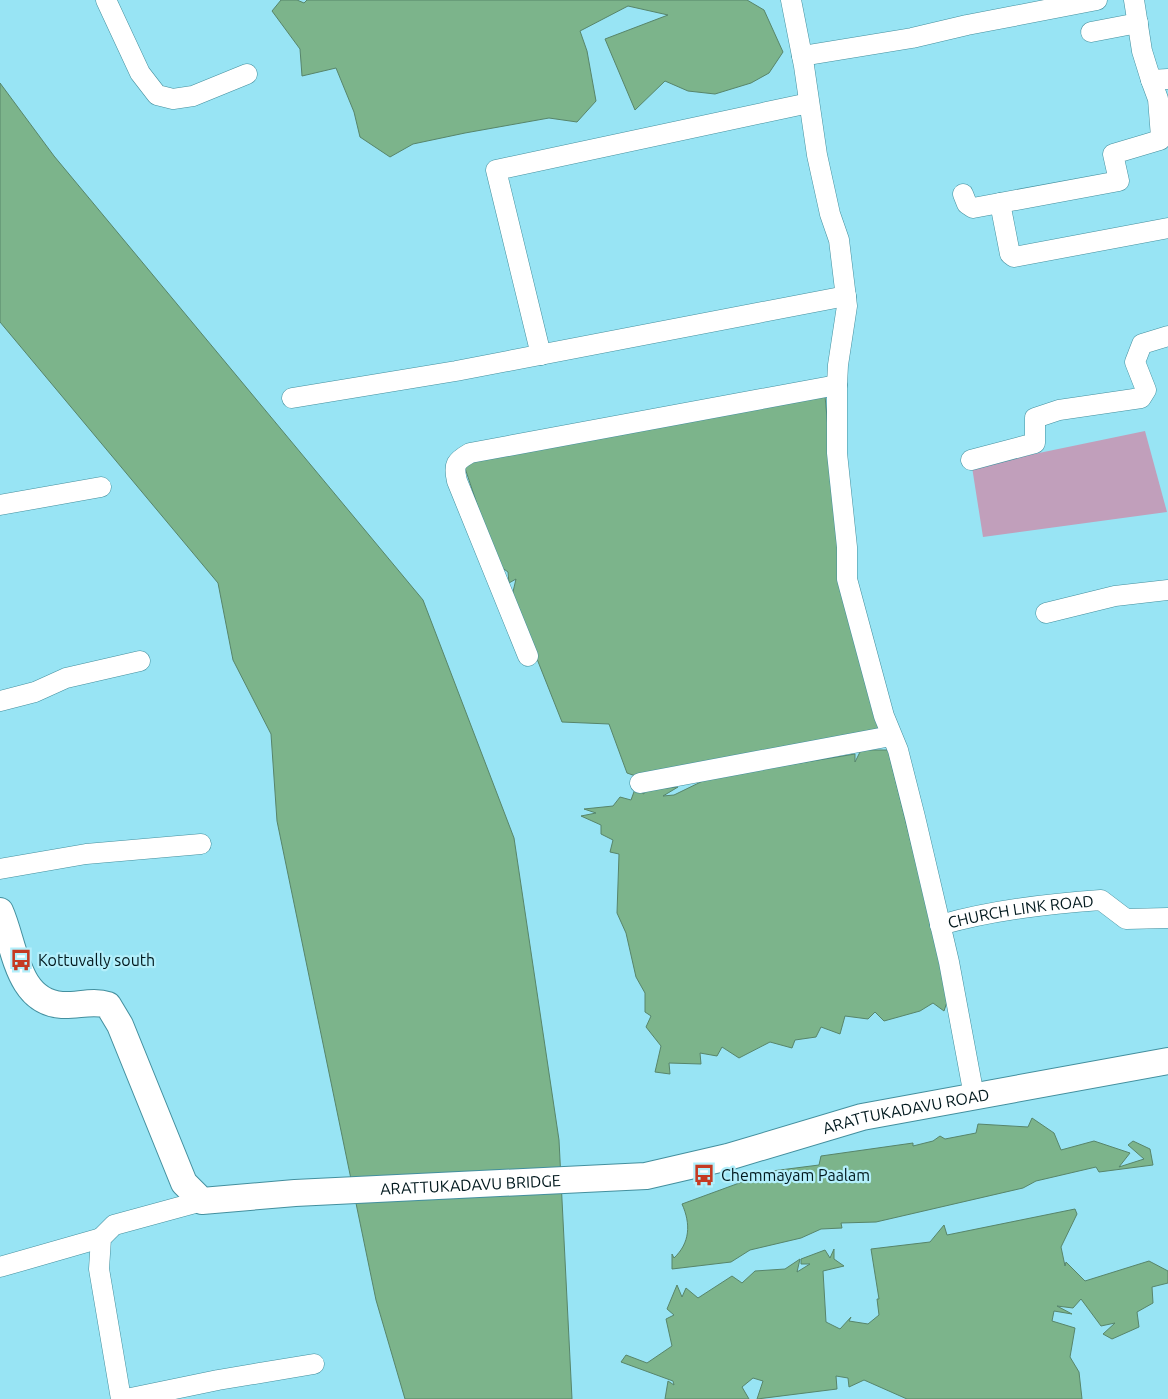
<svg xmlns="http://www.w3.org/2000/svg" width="1168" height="1399" font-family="Ubuntu,sans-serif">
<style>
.green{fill:#c19fbb}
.water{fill:#7cb48b;stroke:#57856a}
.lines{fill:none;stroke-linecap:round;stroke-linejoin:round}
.minor-casing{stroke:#438f9e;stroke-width:21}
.major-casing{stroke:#438f9e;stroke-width:28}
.minor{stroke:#fff;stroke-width:20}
.major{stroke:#fff;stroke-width:26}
.labels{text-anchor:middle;stroke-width:4.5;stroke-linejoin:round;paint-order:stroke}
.street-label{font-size:16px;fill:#01181d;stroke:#b3effb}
.poi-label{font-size:16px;fill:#01181d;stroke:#b3effb;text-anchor:start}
</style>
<rect width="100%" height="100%" fill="#98e4f4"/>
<path class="green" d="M 1145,431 L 1167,512 L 983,537 L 972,467 Z"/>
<path class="water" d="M 281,0 L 297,0 L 304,3 L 307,0 L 747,0 L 764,10 L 783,52 L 769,73 L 751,83 L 715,94 L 688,91 L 665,81 L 635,110 L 605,39 L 668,15 L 628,6 L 580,31 L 587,51 L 596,101 L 577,122 L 549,118 L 465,133 L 413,144 L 390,157 L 360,137 L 354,112 L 336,68 L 302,76 L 300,49 L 272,11 Z
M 0,83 L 54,156 L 423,600 L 514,838 L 559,1140 L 572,1399 L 405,1399 L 376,1300 L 277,821 L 271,734 L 233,660 L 218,583 L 0,322 Z
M 825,396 L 837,525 L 881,731 L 647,780 L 627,773 L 609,724 L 562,722 L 512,596 L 516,579 L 509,583 L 508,572 L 497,564 L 465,468 L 473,462 Z
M 861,750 L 888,750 L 949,996 L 944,1011 L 933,1003 L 920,1011 L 884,1021 L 875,1012 L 868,1019 L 845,1016 L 840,1034 L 821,1027 L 816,1037 L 795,1040 L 792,1048 L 770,1042 L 739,1058 L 722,1047 L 717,1056 L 700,1053 L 701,1064 L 669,1063 L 670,1074 L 655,1072 L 661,1046 L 646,1027 L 651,1016 L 645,1012 L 645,993 L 636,977 L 626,933 L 617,913 L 619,854 L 610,852 L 613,840 L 601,834 L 601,825 L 581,816 L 596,813 L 584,809 L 613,806 L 620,797 L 631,800 L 635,789 L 644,794 L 644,790 L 678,787 L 663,796 L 674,795 L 709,778 L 855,754 L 855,762 Z
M 1032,1118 L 1054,1133 L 1061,1150 L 1094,1141 L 1130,1153 L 1119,1167 L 1144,1159 L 1128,1145 L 1133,1141 L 1150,1149 L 1153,1165 L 1099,1172 L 1096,1167 L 1036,1181 L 1023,1188 L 876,1222 L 841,1223 L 842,1228 L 821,1229 L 801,1238 L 750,1250 L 731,1262 L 672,1269 L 672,1254 L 674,1258 C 690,1243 691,1224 682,1204 L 772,1171 L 819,1165 L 821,1156 L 913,1143 L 913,1146 L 933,1141 L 940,1136 L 945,1139 L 976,1133 L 978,1124 L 1028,1127 Z
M 1075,1209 L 1077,1214 L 1061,1247 L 1065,1266 L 1066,1262 L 1085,1281 L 1149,1261 L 1168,1271 L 1168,1283 L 1152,1287 L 1153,1303 L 1137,1312 L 1139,1327 L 1112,1339 L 1103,1334 L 1115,1323 L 1101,1326 L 1081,1299 L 1073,1308 L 1057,1306 L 1072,1314 L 1054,1311 L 1052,1321 L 1075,1328 L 1070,1357 L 1079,1372 L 1082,1399 L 907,1399 L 864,1380 L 849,1387 L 848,1378 L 836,1376 L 837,1389 L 757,1399 L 763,1381 L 753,1378 L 742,1387 L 749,1399 L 665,1399 L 668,1381 L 674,1385 L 673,1381 L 621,1362 L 626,1355 L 647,1363 L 672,1346 L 666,1319 L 674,1315 L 667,1309 L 677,1285 L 682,1297 L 686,1288 L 698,1298 L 732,1276 L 742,1283 L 755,1271 L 785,1269 L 800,1259 L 797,1272 L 810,1264 L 801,1264 L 801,1259 L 825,1250 L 830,1258 L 834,1249 L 834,1259 L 844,1266 L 823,1271 L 826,1322 L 840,1329 L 851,1317 L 849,1321 L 868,1324 L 879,1315 L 877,1299 L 879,1299 L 871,1249 L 930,1242 L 944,1225 L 947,1235 Z"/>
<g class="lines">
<g class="minor-casing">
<g id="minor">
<path d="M 106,0 L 140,73 L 157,95 L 173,99 L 193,96 L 247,74"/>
<path d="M 791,0 L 804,66 L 817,155 L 830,214 L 839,240 L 847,306 L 838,365 L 837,385 L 837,453 L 847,547 L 847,579 L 884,716 L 898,750 L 915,817 L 949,962 L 974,1096"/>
<path d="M 1134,0 L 1142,51 L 1151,80 L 1168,79"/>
<path d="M 1091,32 L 1138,23"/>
<path d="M 802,56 L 912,38 L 967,25 L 1097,0"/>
<path d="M 963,194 L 967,204 L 973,208 L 1119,181 L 1113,154 L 1160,140 L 1161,137 L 1158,99 L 1151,80"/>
<path d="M 1000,203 L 1010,254 L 1014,257 L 1168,228"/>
<path d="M 541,355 L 496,170 L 809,103"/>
<path d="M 292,398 L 456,371 L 846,296"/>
<path d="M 971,460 L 1035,443 L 1035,418 L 1059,410 L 1141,398 L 1146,390 L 1135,362 L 1142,344 L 1168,336"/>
<path d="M 0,505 L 101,487"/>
<path d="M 1046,613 L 1115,596 L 1168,590"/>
<path d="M 528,656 L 457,481 C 453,464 456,461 470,453 L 837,385"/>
<path d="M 0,701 L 35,692 L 66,678 L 140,661"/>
<path d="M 640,783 L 891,736"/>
<path d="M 0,869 L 86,854 L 201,844"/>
<path id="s1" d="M 940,925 C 993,910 1047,904 1101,900 L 1126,919 L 1168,918"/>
<path d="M 0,1267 L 101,1238"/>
<path d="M 121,1399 L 99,1269 L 101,1238 L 114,1225 L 202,1201"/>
<path d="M 126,1399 L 218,1380 L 314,1364"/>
</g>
</g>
<g class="major-casing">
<g id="major">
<path id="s2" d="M 0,911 C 15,944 16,1002 62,1005 C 77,1006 93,1000 108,1005 L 120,1025 L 184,1183 L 202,1201 L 295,1193 L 646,1176 L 728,1157 L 862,1117 L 1168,1061"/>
</g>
</g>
<use href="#minor" class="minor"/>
<use href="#major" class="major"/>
</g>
<defs>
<g id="bus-bare" transform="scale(1.725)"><path d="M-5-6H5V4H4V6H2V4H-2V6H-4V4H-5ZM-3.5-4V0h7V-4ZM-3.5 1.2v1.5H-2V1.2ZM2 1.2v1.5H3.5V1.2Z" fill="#c53a22" stroke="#b3effb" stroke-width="2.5" paint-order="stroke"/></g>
</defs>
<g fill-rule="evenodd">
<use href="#bus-bare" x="21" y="960"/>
<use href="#bus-bare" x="704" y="1175"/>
</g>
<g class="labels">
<g class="street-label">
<text dy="6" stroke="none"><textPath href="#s1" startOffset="82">CHURCH LINK ROAD</textPath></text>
<text dy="6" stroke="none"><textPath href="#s2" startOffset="1099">ARATTUKADAVU ROAD</textPath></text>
<text dy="6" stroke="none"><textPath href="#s2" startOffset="655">ARATTUKADAVU BRIDGE</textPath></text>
</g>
<g class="poi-label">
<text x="38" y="966">Kottuvally south</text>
<text x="721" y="1181">Chemmayam Paalam</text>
</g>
</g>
</svg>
